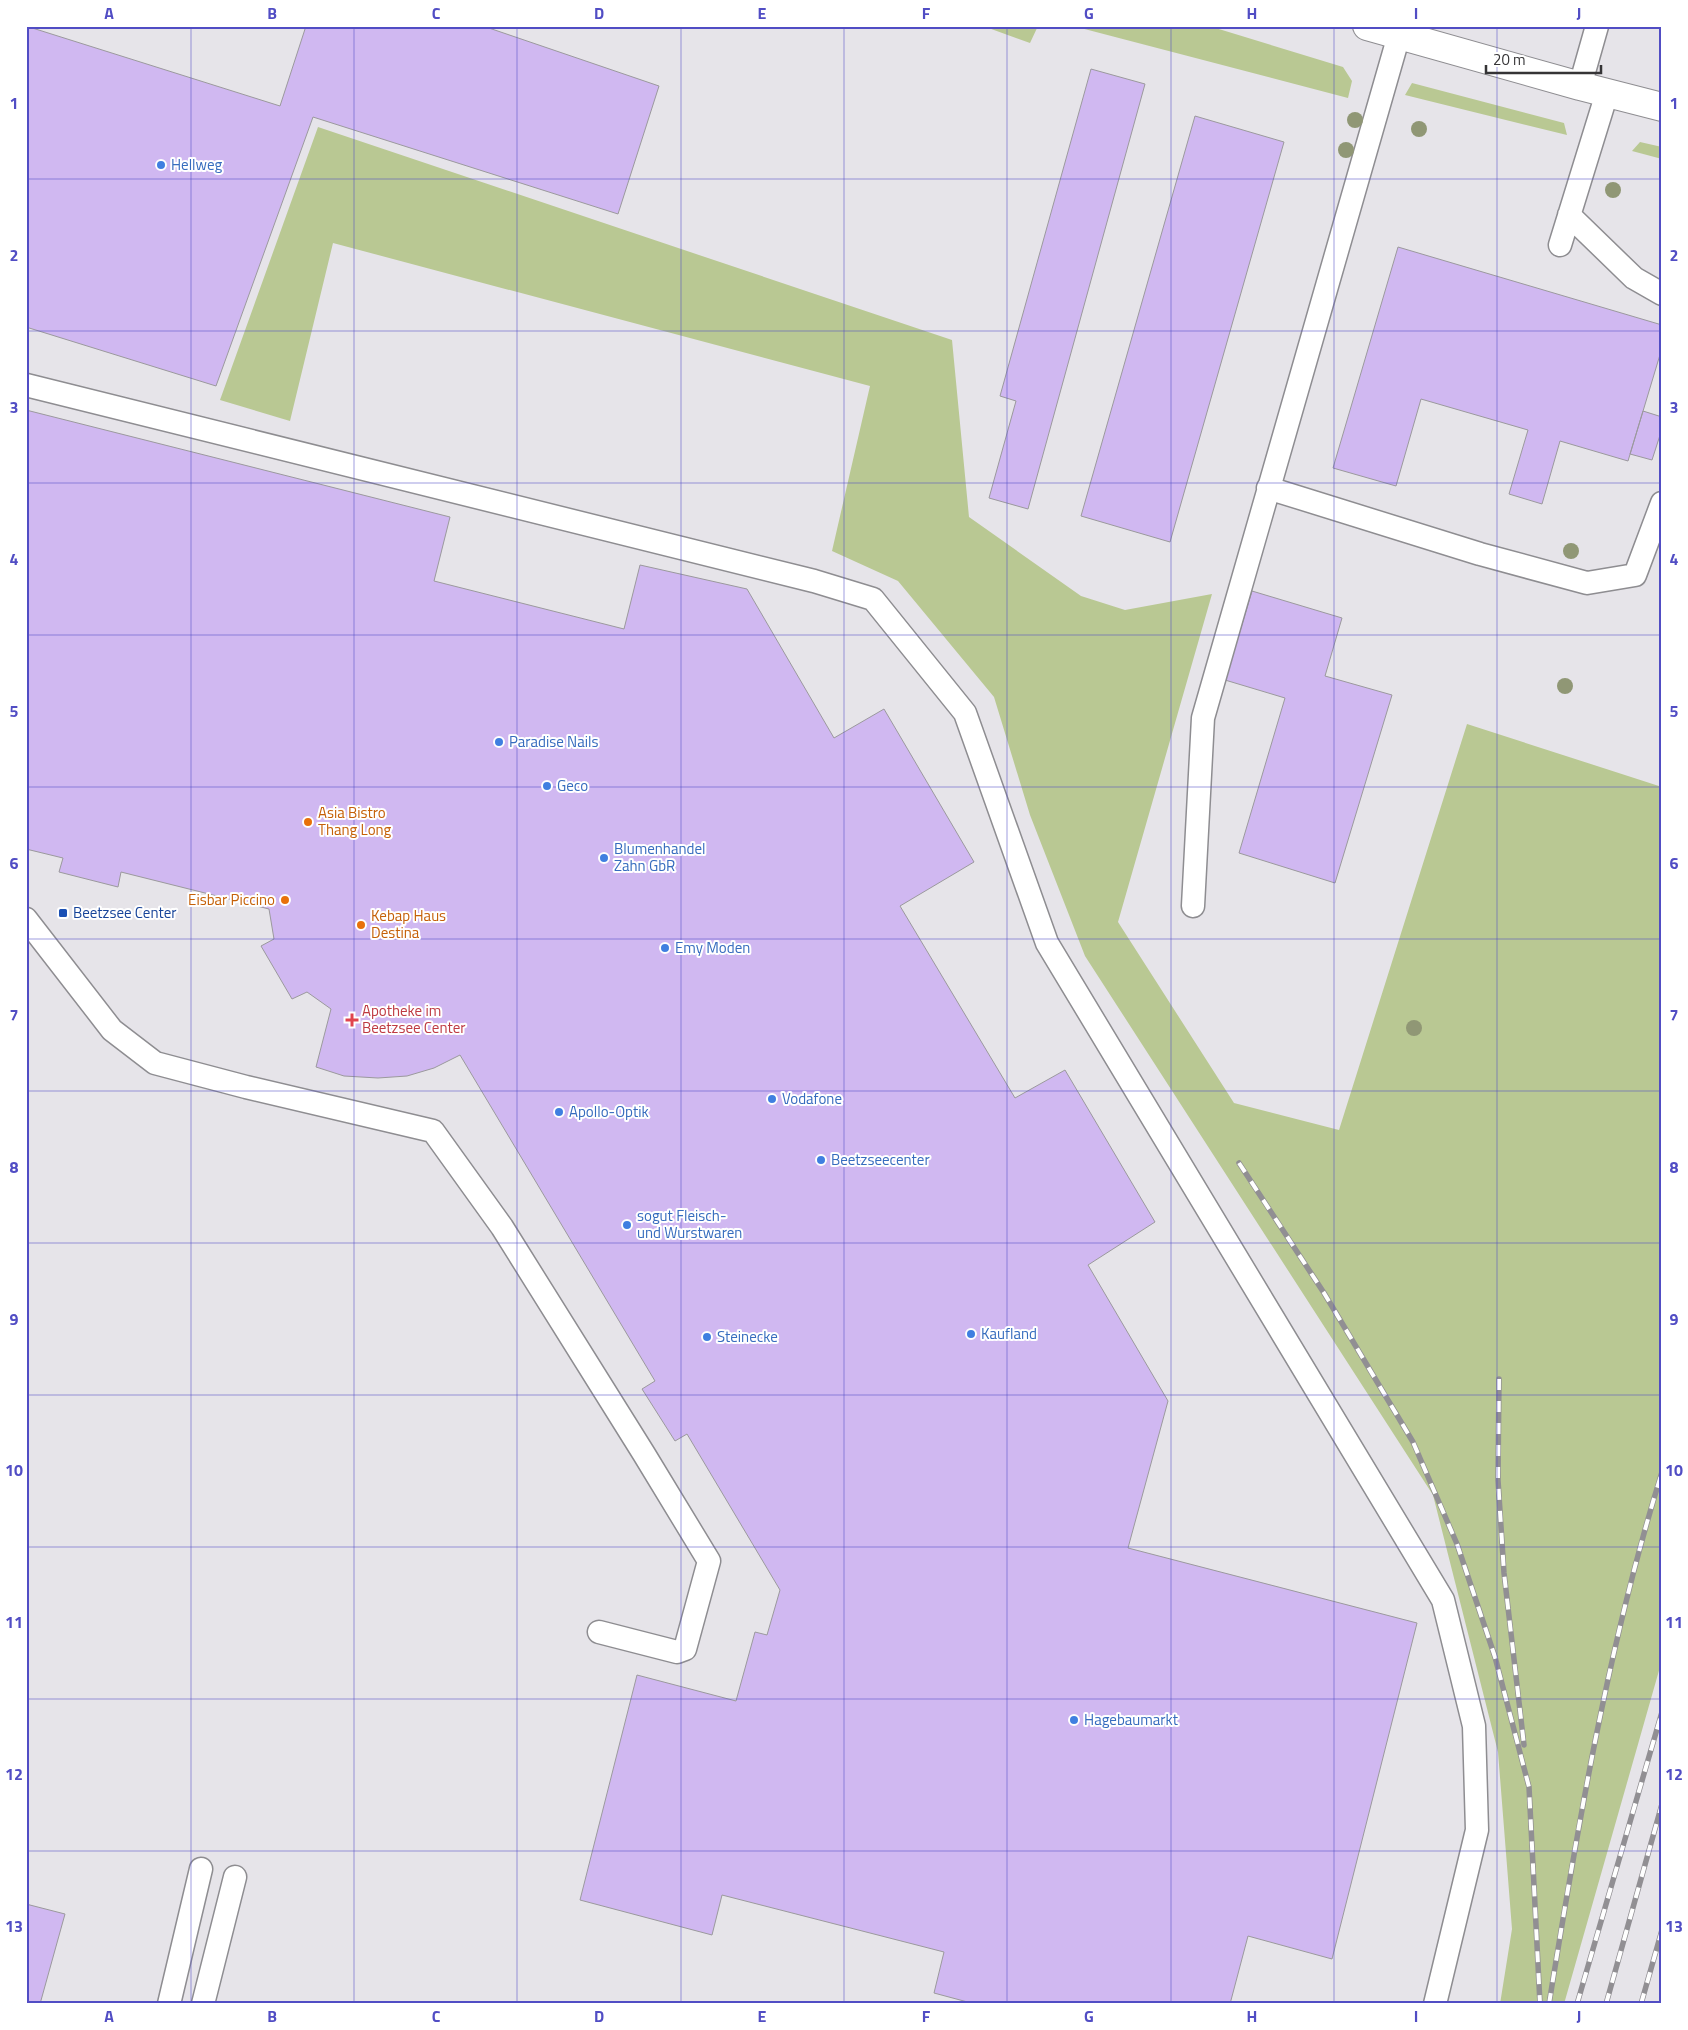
<svg xmlns="http://www.w3.org/2000/svg" width="1688" height="2030" font-family="'Titillium Web',sans-serif">
<style>
.green{fill:#b9c893}
.building{fill:#d0b8f1;stroke:#9b999d}
.lines{fill:none;stroke-linecap:round;stroke-linejoin:round}
.service-casing{stroke:#8e8d91;stroke-width:25}
.tertiary-casing{stroke:#8e8d91;stroke-width:30}
.service{stroke:#fff;stroke-width:22}
.tertiary{stroke:#fff;stroke-width:28}
.rail-casing{stroke:#918f93;stroke-width:5.5}
.rail{stroke:#fff;stroke-width:4;stroke-dasharray:11;stroke-linecap:butt}
.tree{fill:#909775}
.grid{fill:none;stroke:#514dc4;stroke-width:1;stroke-opacity:0.55}
.shop-dot{fill:#3f7fe0;stroke:#fff;stroke-width:2}
.food-dot{fill:#e8710a;stroke:#fff;stroke-width:2}
.transit-dot{fill:#1a4fb4;stroke:#fff;stroke-width:2}
.health-dot{fill:#e0444e;stroke:#fff;stroke-width:2}
.labels{text-anchor:middle;stroke-width:4;stroke-linejoin:round;paint-order:stroke}
.shop-label{font-size:15px;fill:#366cbe;stroke:#fff;text-anchor:start}
.food-label{font-size:15px;fill:#c56008;stroke:#fff;text-anchor:start}
.transit-label{font-size:15px;fill:#164399;stroke:#fff;text-anchor:start}
.health-label{font-size:15px;fill:#be3a42;stroke:#fff;text-anchor:start}
.neatline{fill:none;stroke:#514dc4;stroke-width:2}
.grid-label{font-size:16px;text-anchor:middle;font-weight:bold;fill:#514dc4}
</style>
<rect width="100%" height="100%" fill="#e6e4e9"/>
<path class="green" d="M 983,26 L 1038,26 L 1030,43 Z
M 1073,26 L 1209,26 L 1343,67 L 1352,81 L 1348,98 Z
M 1412,83 L 1564,123 L 1567,135 L 1405,95 Z
M 318,127 L 952,340 L 969,517 L 1081,596 L 1125,610 L 1212,594 L 1118,922 L 1234,1103 L 1339,1130 L 1467,724 L 1662,787 L 1662,1660 L 1564,2004 L 1500,2004 L 1512,1929 L 1498,1752 L 1433,1495 L 1085,956 L 1030,815 L 994,697 L 898,581 L 832,551 L 870,386 L 333,243 L 290,421 L 220,400 Z
M 1640,142 L 1662,147 L 1662,159 L 1632,151 Z"/>
<path class="building" d="M 26,26 L 280,106 L 306,26 L 483,26 L 659,86 L 618,214 L 313,117 L 216,386 L 26,327 Z
M 1091,69 L 1145,84 L 1028,509 L 989,498 L 1016,401 L 1000,396 Z
M 1195,116 L 1284,142 L 1170,542 L 1081,516 Z
M 1398,247 L 1662,325 L 1662,348 L 1628,461 L 1560,441 L 1542,504 L 1509,494 L 1528,430 L 1421,399 L 1396,486 L 1333,468 Z
M 26,410 L 450,517 L 434,581 L 624,629 L 640,565 L 747,589 L 834,738 L 884,709 L 974,862 L 900,906 L 1015,1098 L 1065,1070 L 1155,1222 L 1088,1265 L 1168,1401 L 1128,1548 L 1417,1623 L 1332,1959 L 1248,1936 L 1230,2004 L 975,2004 L 934,1993 L 944,1952 L 722,1895 L 712,1935 L 580,1900 L 637,1675 L 736,1701 L 755,1632 L 767,1635 L 780,1590 L 687,1434 L 675,1441 L 642,1389 L 655,1381 L 460,1055 L 434,1068 L 407,1076 L 378,1078 L 344,1076 L 316,1067 L 331,1009 L 307,992 L 292,999 L 261,946 L 274,939 L 269,909 L 121,872 L 118,887 L 59,872 L 63,858 L 26,849 Z
M 1643,411 L 1662,417 L 1662,429 L 1652,460 L 1630,454 Z
M 1252,591 L 1342,618 L 1325,676 L 1392,695 L 1335,883 L 1239,853 L 1285,698 L 1225,680 Z
M 26,1904 L 65,1914 L 40,2004 L 26,2004 Z"/>
<g class="lines">
<g class="service-casing">
<path id="service" d="M 1580,86 L 1597,26
M 1569,215 L 1634,278 L 1662,294
M 1560,245 L 1607,93
M 26,385 L 814,581 L 873,599 L 965,713 L 1047,943 L 1443,1600 L 1474,1726 L 1477,1830 L 1435,2004
M 1268,488 L 1480,554 L 1587,583 L 1635,575 L 1662,503
M 1193,906 L 1203,718 L 1399,35
M 26,919 L 112,1030 L 155,1063 L 246,1087 L 433,1131 L 502,1227 L 644,1454 L 709,1561 L 685,1649 L 677,1652 L 599,1632
M 169,2004 L 201,1869
M 203,2004 L 235,1877"/>
</g>
<g class="tertiary-casing">
<path id="tertiary" d="M 1367,26 L 1580,86 L 1662,107"/>
</g>
<use href="#service" class="service"/>
<use href="#tertiary" class="tertiary"/>
<g class="rail-casing">
<path id="rail" d="M 1239,1163 L 1324,1293 L 1413,1442 L 1457,1544 L 1495,1657 L 1529,1787 L 1540,2004
M 1499,1379 L 1498,1480 L 1504,1573 L 1524,1745
M 1549,2004 C 1578,1825 1608,1646 1662,1472
M 1577,2004 L 1662,1712
M 1606,2004 L 1662,1804
M 1641,2004 L 1662,1930"/>
</g>
<use href="#rail" class="rail"/>
</g>
<g class="tree">
<circle cx="1355" cy="120" r="8"/>
<circle cx="1419" cy="129" r="8"/>
<circle cx="1346" cy="150" r="8"/>
<circle cx="1613" cy="190" r="8"/>
<circle cx="1571" cy="551" r="8"/>
<circle cx="1565" cy="686" r="8"/>
<circle cx="1414" cy="1028" r="8"/>
</g>
<path class="grid" d="M 191,26 L 191,2004M 354,26 L 354,2004M 517,26 L 517,2004M 681,26 L 681,2004M 844,26 L 844,2004M 1007,26 L 1007,2004M 1171,26 L 1171,2004M 1334,26 L 1334,2004M 1497,26 L 1497,2004M 26,179 L 1662,179M 26,331 L 1662,331M 26,483 L 1662,483M 26,635 L 1662,635M 26,787 L 1662,787M 26,939 L 1662,939M 26,1091 L 1662,1091M 26,1243 L 1662,1243M 26,1395 L 1662,1395M 26,1547 L 1662,1547M 26,1699 L 1662,1699M 26,1851 L 1662,1851"/>
<g class="shop-dot">
<circle cx="161" cy="165" r="5"/>
<circle cx="499" cy="742" r="5"/>
<circle cx="547" cy="786" r="5"/>
<circle cx="604" cy="858" r="5"/>
<circle cx="665" cy="948" r="5"/>
<circle cx="772" cy="1099" r="5"/>
<circle cx="559" cy="1112" r="5"/>
<circle cx="821" cy="1160" r="5"/>
<circle cx="627" cy="1225" r="5"/>
<circle cx="971" cy="1334" r="5"/>
<circle cx="707" cy="1337" r="5"/>
<circle cx="1074" cy="1720" r="5"/>
</g>
<g class="food-dot">
<circle cx="308" cy="822" r="5"/>
<circle cx="285" cy="900" r="5"/>
<circle cx="361" cy="925" r="5"/>
</g>
<rect class="transit-dot" x="58" y="908" width="10" height="10" rx="2.5"/>
<path class="health-dot" d="M349.5 1012.5h5v5h5v5h-5v5h-5v-5h-5v-5h5z"/>
<g class="labels">
<g class="shop-label">
<text x="171" y="170">Hellweg</text>
<text x="509" y="747">Paradise Nails</text>
<text x="557" y="791">Geco</text>
<text x="614" y="854">Blumenhandel<tspan x="614" dy="17">Zahn GbR</tspan></text>
<text x="675" y="953">Emy Moden</text>
<text x="782" y="1104">Vodafone</text>
<text x="569" y="1117">Apollo-Optik</text>
<text x="831" y="1165">Beetzseecenter</text>
<text x="637" y="1221">sogut Fleisch-<tspan x="637" dy="17">und Wurstwaren</tspan></text>
<text x="981" y="1339">Kaufland</text>
<text x="717" y="1342">Steinecke</text>
<text x="1084" y="1725">Hagebaumarkt</text>
</g>
<g class="food-label">
<text x="318" y="818">Asia Bistro<tspan x="318" dy="17">Thang Long</tspan></text>
<text x="275" y="905" text-anchor="end">Eisbar Piccino</text>
<text x="371" y="921">Kebap Haus<tspan x="371" dy="17">Destina</tspan></text>
</g>
<g class="transit-label">
<text x="73" y="918">Beetzsee Center</text>
</g>
<g class="health-label">
<text x="362" y="1016">Apotheke im<tspan x="362" dy="17">Beetzsee Center</tspan></text>
</g>
</g>
<rect width="1688" height="2030" fill="none" stroke="#ffffff" stroke-width="55"/>
<path d="M1486 65v8h115v-8" fill="none" stroke="#353436" stroke-width="2.5"/>
<text x="1493" y="65" font-size="15" fill="#353436" stroke="#ffffff" stroke-width="4" paint-order="stroke">20 m</text>
<rect x="28" y="28" width="1632" height="1974" class="neatline"/>
<g class="grid-label">
<text x="109" y="19">A</text>
<text x="272" y="19">B</text>
<text x="436" y="19">C</text>
<text x="599" y="19">D</text>
<text x="762" y="19">E</text>
<text x="926" y="19">F</text>
<text x="1089" y="19">G</text>
<text x="1252" y="19">H</text>
<text x="1416" y="19">I</text>
<text x="1579" y="19">J</text>
<text x="14" y="109">1</text>
<text x="1674" y="109">1</text>
<text x="14" y="261">2</text>
<text x="1674" y="261">2</text>
<text x="14" y="413">3</text>
<text x="1674" y="413">3</text>
<text x="14" y="565">4</text>
<text x="1674" y="565">4</text>
<text x="14" y="717">5</text>
<text x="1674" y="717">5</text>
<text x="14" y="869">6</text>
<text x="1674" y="869">6</text>
<text x="14" y="1021">7</text>
<text x="1674" y="1021">7</text>
<text x="14" y="1173">8</text>
<text x="1674" y="1173">8</text>
<text x="14" y="1325">9</text>
<text x="1674" y="1325">9</text>
<text x="14" y="1476">10</text>
<text x="1674" y="1476">10</text>
<text x="14" y="1628">11</text>
<text x="1674" y="1628">11</text>
<text x="14" y="1780">12</text>
<text x="1674" y="1780">12</text>
<text x="14" y="1932">13</text>
<text x="1674" y="1932">13</text>
<text x="109" y="2022">A</text>
<text x="272" y="2022">B</text>
<text x="436" y="2022">C</text>
<text x="599" y="2022">D</text>
<text x="762" y="2022">E</text>
<text x="926" y="2022">F</text>
<text x="1089" y="2022">G</text>
<text x="1252" y="2022">H</text>
<text x="1416" y="2022">I</text>
<text x="1579" y="2022">J</text>
</g>
</svg>
